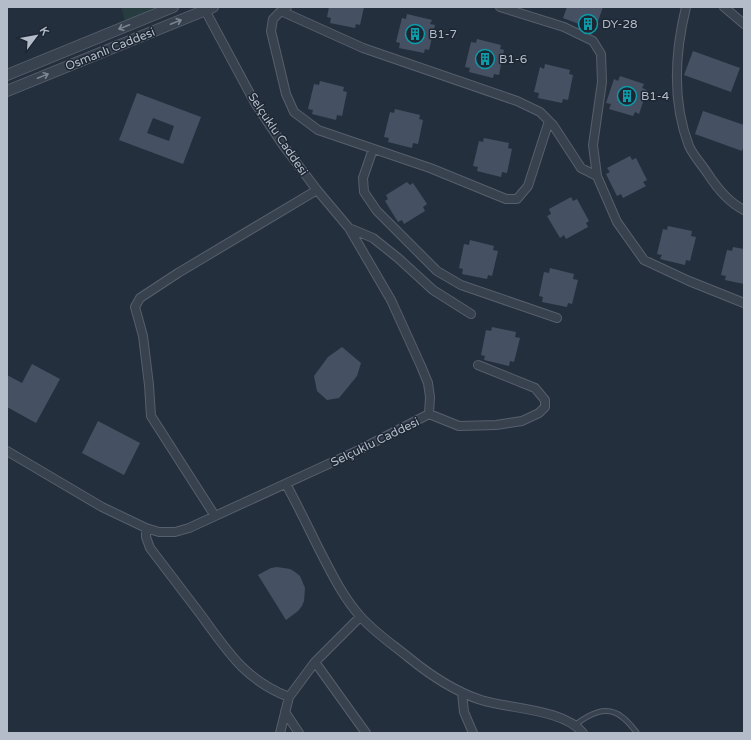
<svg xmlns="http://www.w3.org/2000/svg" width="751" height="740" font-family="'Varela Round',sans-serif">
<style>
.green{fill:#263c3f}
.building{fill:#455162;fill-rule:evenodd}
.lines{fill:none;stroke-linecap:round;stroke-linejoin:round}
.service-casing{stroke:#565f6c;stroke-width:6}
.minor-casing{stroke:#565f6c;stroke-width:10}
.tertiary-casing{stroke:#565f6c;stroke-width:12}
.service{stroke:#38414e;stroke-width:4}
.minor{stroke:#38414e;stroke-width:8}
.tertiary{stroke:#38414e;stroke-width:10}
.oneway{stroke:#7c8592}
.labels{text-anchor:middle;stroke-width:3;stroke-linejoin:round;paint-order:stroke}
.poi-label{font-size:12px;fill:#b4bcc9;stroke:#1d2633;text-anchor:start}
.street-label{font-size:12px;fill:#b4bcc9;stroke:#1d2633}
</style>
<rect width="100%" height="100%" fill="#242f3e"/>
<path class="green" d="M 121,7 L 158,7 L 125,21 Z"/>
<path class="building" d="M 329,7 L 364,7 L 360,25 L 356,24 L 355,28 L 330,23 L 331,18 L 327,17 Z
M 567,7 L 603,7 L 595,30 L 563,18 Z
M 407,14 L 432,20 L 430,24 L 435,25 L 429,50 L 425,49 L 424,53 L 399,48 L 400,43 L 396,42 L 402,18 L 406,19 Z
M 477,39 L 501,45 L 500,49 L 504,50 L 499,75 L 494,74 L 493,78 L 469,72 L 470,68 L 465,67 L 471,42 L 476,43 Z
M 693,51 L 740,68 L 731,92 L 684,75 Z
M 545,64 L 570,70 L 569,74 L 573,75 L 568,100 L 563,99 L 562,103 L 538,98 L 539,93 L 534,92 L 540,67 L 544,69 Z
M 620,76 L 644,84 L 642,88 L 647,90 L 639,114 L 635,112 L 633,116 L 609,109 L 611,104 L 606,103 L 614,79 L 618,81 Z
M 320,81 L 344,87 L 343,91 L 347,92 L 342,116 L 337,115 L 336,120 L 312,114 L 313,110 L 308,109 L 314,84 L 319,85 Z
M 137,93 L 201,117 L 183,164 L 119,140 ZM 153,118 L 174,126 L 169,141 L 147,133 Z
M 395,109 L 420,115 L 419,119 L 423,120 L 418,144 L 413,143 L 412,148 L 388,142 L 389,138 L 384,137 L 390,112 L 394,113 Z
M 703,111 L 744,125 L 744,145 L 742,151 L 695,134 Z
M 484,138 L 509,143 L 508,148 L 512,149 L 507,173 L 502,172 L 501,177 L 477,171 L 478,167 L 473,166 L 479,141 L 483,142 Z
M 630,156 L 632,160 L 636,158 L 647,180 L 643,182 L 646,186 L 623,198 L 621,194 L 617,196 L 606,174 L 610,172 L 607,168 Z
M 407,182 L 410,185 L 413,183 L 427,204 L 423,207 L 425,211 L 404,224 L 402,220 L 398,222 L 385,201 L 388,199 L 386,195 Z
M 571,197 L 573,201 L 577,199 L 589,221 L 586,223 L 588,227 L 566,239 L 564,235 L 560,238 L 547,216 L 551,214 L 549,209 Z
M 668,226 L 692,231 L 691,236 L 696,237 L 690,261 L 686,260 L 685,265 L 660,259 L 662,255 L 657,254 L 663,229 L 667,230 Z
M 470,240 L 494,246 L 493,250 L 498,251 L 492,276 L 488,275 L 487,279 L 462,274 L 463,269 L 459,268 L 464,244 L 469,245 Z
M 733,247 L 744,249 L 744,284 L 725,280 L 726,276 L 721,275 L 727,250 L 732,251 Z
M 550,268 L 574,274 L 573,279 L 578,280 L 572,304 L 568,303 L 567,307 L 542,302 L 543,297 L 539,296 L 544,272 L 549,273 Z
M 492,327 L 516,332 L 515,337 L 520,338 L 514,362 L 510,361 L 509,366 L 484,360 L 485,356 L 481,355 L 486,330 L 491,331 Z
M 342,347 L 361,363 L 357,376 L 339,398 L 327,400 L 317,391 L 314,376 L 328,357 Z
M 32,364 L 60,379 L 36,423 L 7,407 L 7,375 L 22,383 Z
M 98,421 L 140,443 L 124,475 L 82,453 Z
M 277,567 L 290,569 L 295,572 L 300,576 L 305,588 L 304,601 L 302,606 L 298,611 L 286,620 L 258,575 L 271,568 Z"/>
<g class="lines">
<g class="service-casing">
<path id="service" d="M 575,725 C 588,715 606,704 622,717 C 628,721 633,728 637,733"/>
</g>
<g class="minor-casing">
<path id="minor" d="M 287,7 L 281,11 L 273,19 L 271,31 L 286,94 L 294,112 L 318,130 L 430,168 L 506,199 L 517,199 L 528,186 L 549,121
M 500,7 L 564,27 L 593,41 L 601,54 L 602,82 L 593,145 L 597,176 L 617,222 L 644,260 L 689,281 L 744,303
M 686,7 C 675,52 672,102 689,146 C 693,155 702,165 708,174 C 717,188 728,202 744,210
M 724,7 L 744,24
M 281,11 L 363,48 L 517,101 L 540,112 L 553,125 L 581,168 L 597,176
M 373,149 L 363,178 L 364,192 L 377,211 L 437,271 L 461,285 L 557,318
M 349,228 L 373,238 L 398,258 L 433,290 L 471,314
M 429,414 L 459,426 L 496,425 L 522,421 L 539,413 L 545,407 L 545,400 L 535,388 L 478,365
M 7,451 L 102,507 L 146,528 L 159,532 L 175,532 L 189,528 L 361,449 L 429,414 L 430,397 L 428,383 L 421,366 L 391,300 L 349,228 L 317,190 L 283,145 L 255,103 L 205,10
M 286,484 C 298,506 309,529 320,551 C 332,574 343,597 360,616 C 374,632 392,644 408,657 C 430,675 453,691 481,700 C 510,709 564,709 583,733
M 215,516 L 151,416 L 149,385 L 143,336 L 135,307 L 140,298 L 178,273 L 317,190
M 146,528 L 146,537 L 150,548 C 166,569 182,590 198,611 C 227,650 243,679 289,697
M 315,662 L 366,733
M 462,693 L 464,712 L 473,733
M 285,712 L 299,733
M 280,733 L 289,697 L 315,662 L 360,617"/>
</g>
<g class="tertiary-casing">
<path id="tertiary" d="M 7,75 L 173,7
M 7,91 L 213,7"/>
</g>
<use href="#service" class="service"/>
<use href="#minor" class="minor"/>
<use href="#tertiary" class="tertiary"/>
</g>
<defs><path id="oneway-shaft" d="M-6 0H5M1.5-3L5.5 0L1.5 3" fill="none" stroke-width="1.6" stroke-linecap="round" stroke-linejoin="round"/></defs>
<g class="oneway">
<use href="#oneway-shaft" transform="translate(176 22) rotate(-22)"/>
<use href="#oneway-shaft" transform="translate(124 27) rotate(158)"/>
<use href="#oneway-shaft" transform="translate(43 76) rotate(-22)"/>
</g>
<defs>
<g id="building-ring" transform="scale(1)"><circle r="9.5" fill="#1d2633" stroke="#0f9aa8" stroke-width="1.5"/><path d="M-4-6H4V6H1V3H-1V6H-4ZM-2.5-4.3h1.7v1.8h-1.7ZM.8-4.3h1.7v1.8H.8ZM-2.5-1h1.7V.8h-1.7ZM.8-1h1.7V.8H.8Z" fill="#0f9aa8"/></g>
</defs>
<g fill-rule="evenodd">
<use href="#building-ring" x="588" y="24"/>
<use href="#building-ring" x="415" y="34"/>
<use href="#building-ring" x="485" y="59"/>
<use href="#building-ring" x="627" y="96"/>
</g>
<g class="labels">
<g class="poi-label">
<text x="602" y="28">DY-28</text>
<text x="429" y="38">B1-7</text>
<text x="499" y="63">B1-6</text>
<text x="641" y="100">B1-4</text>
</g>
<g class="street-label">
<text transform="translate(110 49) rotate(-22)" y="4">Osmanlı Caddesi</text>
<text transform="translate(278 134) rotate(56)" y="4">Selçuklu Caddesi</text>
<text transform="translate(375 442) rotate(-26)" y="4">Selçuklu Caddesi</text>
</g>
</g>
<rect width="751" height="740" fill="none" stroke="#b4bcc9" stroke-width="16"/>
<g transform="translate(36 36) rotate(58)" stroke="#1d2633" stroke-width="3" paint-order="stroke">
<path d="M0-3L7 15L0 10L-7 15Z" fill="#b4bcc9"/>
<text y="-6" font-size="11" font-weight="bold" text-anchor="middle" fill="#b4bcc9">K</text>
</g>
</svg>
